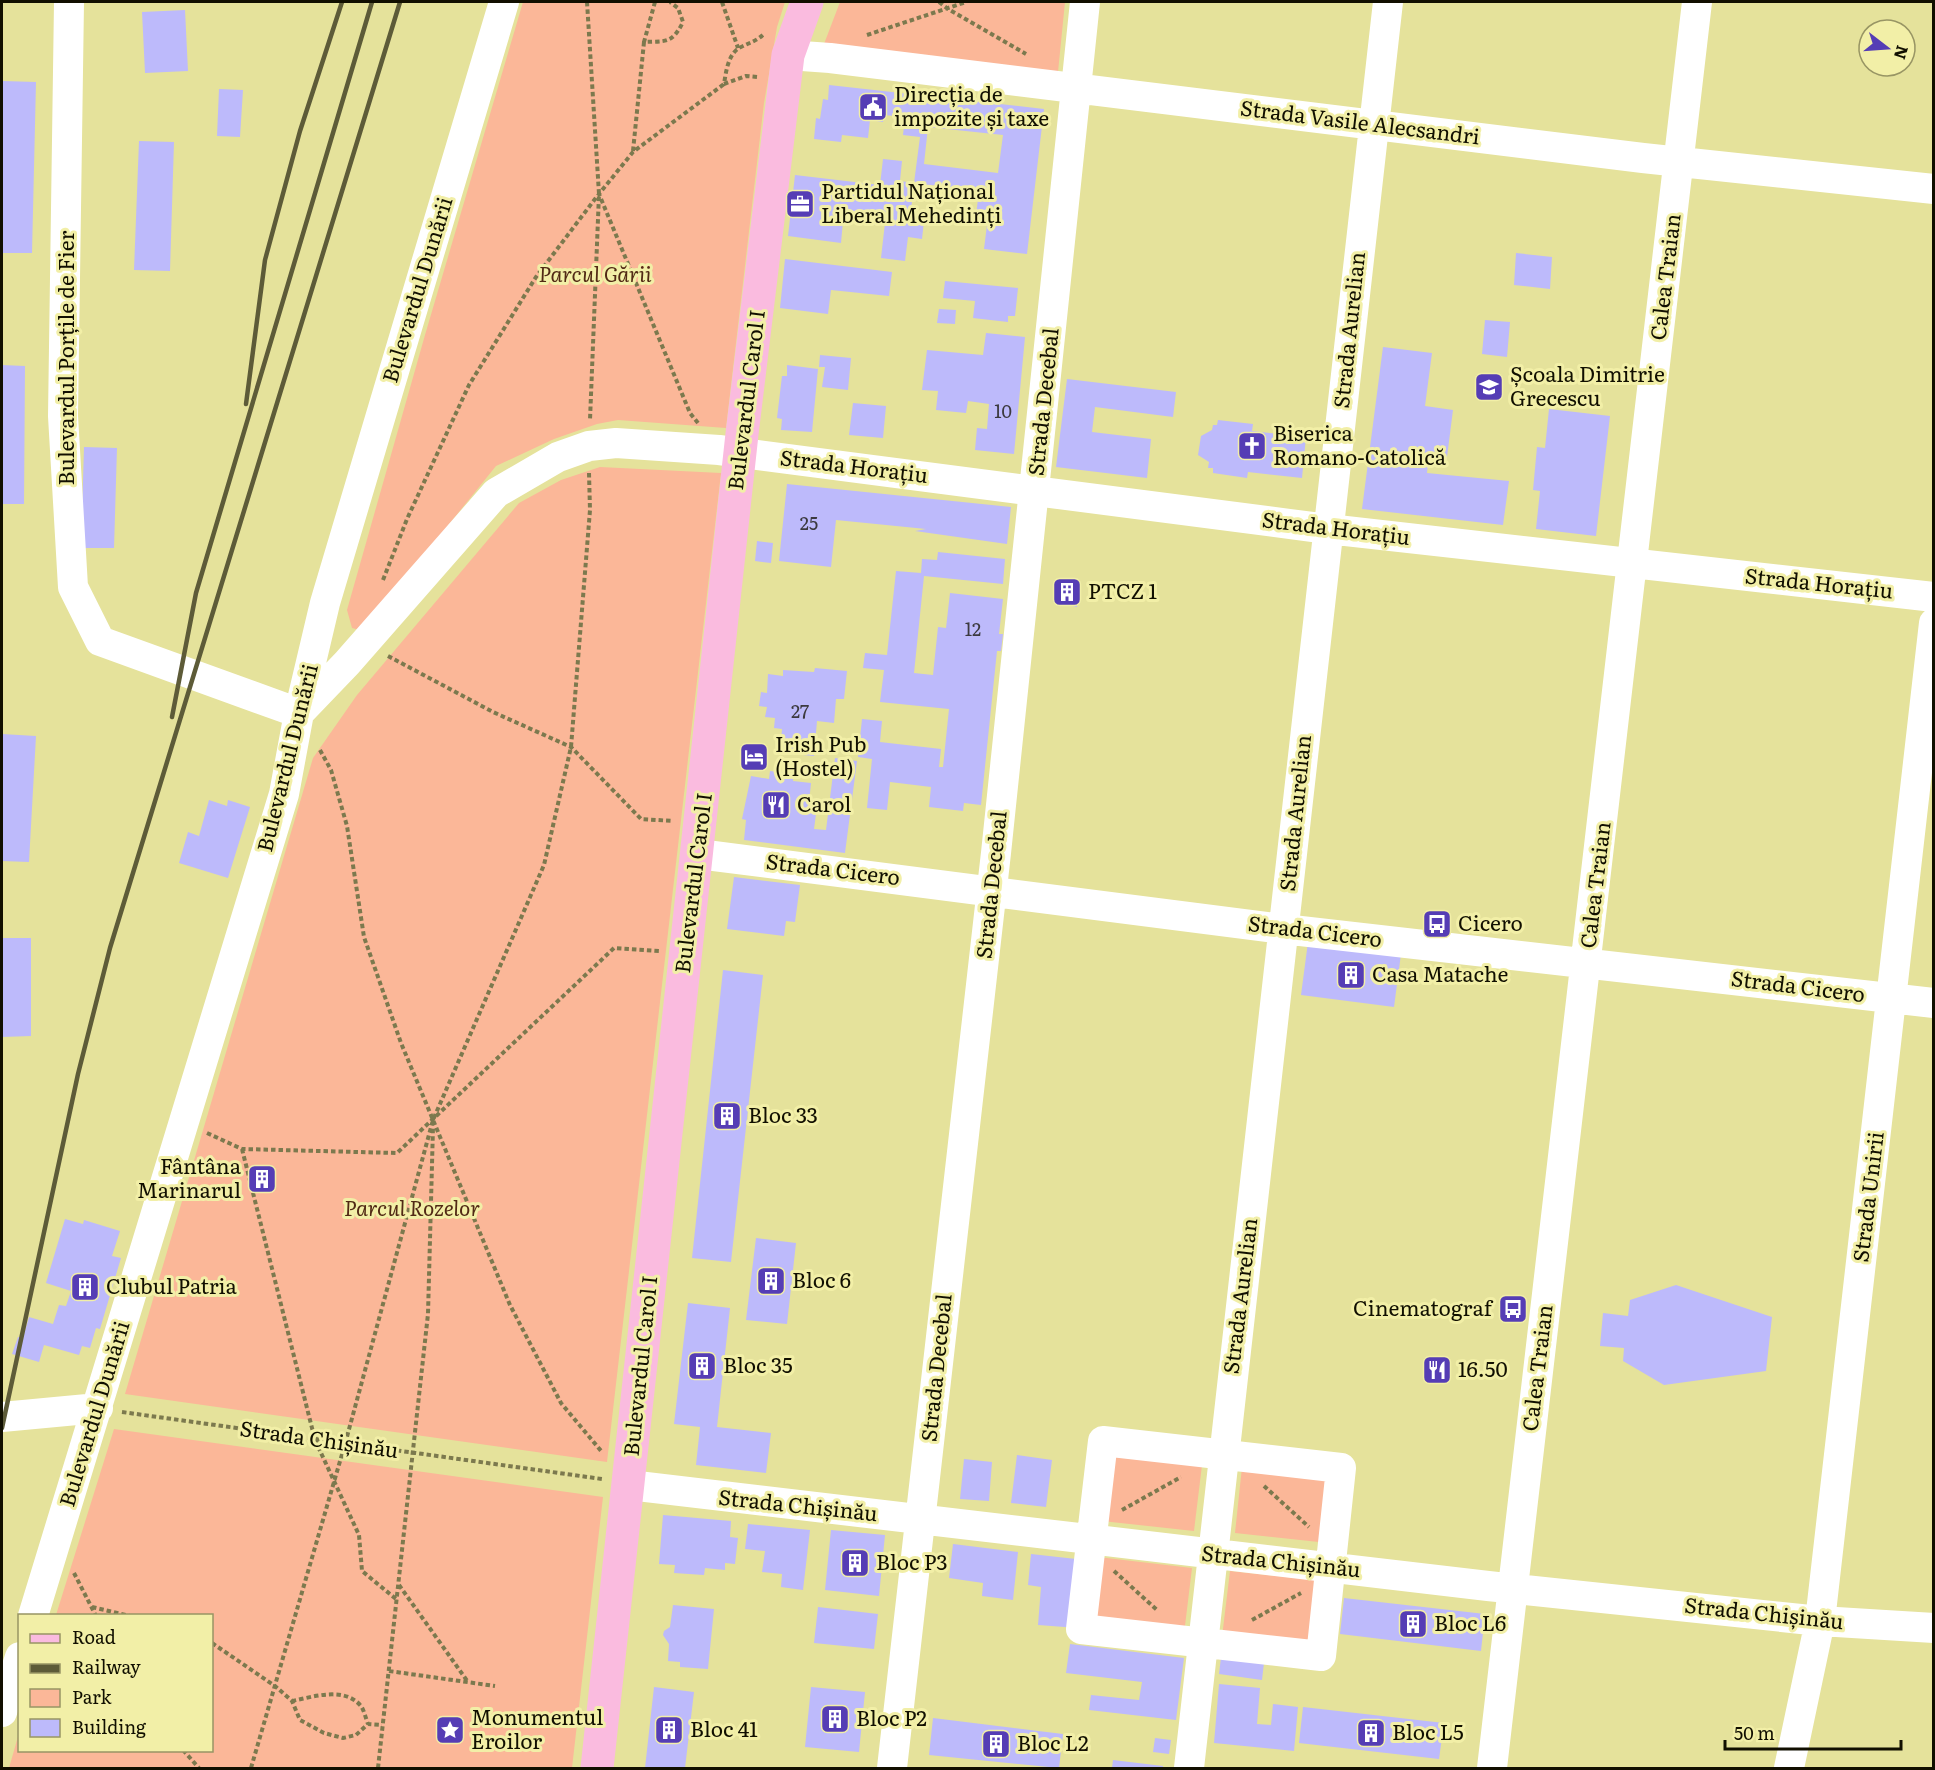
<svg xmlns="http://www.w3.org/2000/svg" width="1935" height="1770" font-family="Literata,serif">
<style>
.green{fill:#fbb798}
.building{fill:#bdbafb;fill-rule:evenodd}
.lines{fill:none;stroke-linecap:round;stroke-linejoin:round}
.path{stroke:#7c794e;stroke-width:4;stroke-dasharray:4.5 3;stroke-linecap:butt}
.minor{stroke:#fff;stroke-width:30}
.major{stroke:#fabbdf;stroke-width:33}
.rail{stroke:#5d5b38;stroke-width:4.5}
.labels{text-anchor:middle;stroke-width:6;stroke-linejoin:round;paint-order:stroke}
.number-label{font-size:18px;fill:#3c3a3f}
.poi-label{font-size:21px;fill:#110f00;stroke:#f2efa7;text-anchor:start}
.street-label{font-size:21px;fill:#110f00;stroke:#f2efa7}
.park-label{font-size:21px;font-style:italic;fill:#512915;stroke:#f2efa7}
</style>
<rect width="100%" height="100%" fill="#e5e29b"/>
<path class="green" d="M 523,2 L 785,2 L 777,27 L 764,103 L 726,428 L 618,420 L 597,424 L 554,439 L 496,466 L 363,631 L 352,628 L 347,610 L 425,335 Z
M 840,2 L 1065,2 L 1058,72 L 824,44 Z
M 600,467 L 721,473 L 607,1462 L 125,1394 L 313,758 L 357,695 L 519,503 L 561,480 Z
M 114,1429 L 603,1497 L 572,1768 L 9,1768 L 19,1733 L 20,1750 L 212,1750 L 212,1616 L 56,1615 Z
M 1109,1454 L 1202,1465 L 1194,1531 L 1102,1521 Z
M 1242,1467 L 1336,1477 L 1328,1543 L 1235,1533 Z
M 1098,1557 L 1192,1568 L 1184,1634 L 1091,1624 Z
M 1230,1571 L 1323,1581 L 1315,1648 L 1222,1637 Z"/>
<path class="building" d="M 185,10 L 188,71 L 145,73 L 142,12 Z
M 3,81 L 36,82 L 32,253 L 2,253 Z
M 829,85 L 1044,109 L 1027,254 L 984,249 L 988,217 L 976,215 L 979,191 L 914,183 L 920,137 L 903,135 L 905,117 L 884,115 L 883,122 L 870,120 L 868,138 L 842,135 L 841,142 L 814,139 L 816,118 L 820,119 L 823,99 L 828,100 ZM 928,127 L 1003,135 L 998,173 L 924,164 Z
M 219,89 L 243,90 L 240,137 L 217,136 Z
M 139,141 L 174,142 L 170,271 L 134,270 Z
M 883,159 L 902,161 L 900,181 L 914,183 L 910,219 L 924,221 L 922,239 L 908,237 L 905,261 L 881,258 L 886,214 L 876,212 L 875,225 L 843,221 L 841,243 L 788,236 L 795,175 L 880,185 Z
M 1516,253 L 1552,257 L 1550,289 L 1514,285 Z
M 785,259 L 892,272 L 889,296 L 831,290 L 828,314 L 780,308 Z
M 945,281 L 1018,288 L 1015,316 L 1008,316 L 1008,322 L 973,318 L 975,301 L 943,298 Z
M 939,309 L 956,310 L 955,324 L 937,323 Z
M 1485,320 L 1510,322 L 1507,357 L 1482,354 Z
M 986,333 L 1025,337 L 1014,454 L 975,450 L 977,428 L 987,429 L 989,404 L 968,401 L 966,413 L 936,410 L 938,391 L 922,390 L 927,350 L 983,355 Z
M 1383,347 L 1432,353 L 1425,406 L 1453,410 L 1447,457 L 1429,455 L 1427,473 L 1509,481 L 1503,525 L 1362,509 Z
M 820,355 L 851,358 L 848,390 L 822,387 L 825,367 L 819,367 Z
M 2,365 L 25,366 L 24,504 L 2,504 Z
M 787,365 L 818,369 L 812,432 L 781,430 L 782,419 L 777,418 L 782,376 L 787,376 Z
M 1067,379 L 1176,392 L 1173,417 L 1095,407 L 1092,432 L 1151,439 L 1147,478 L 1056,467 Z
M 853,403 L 886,406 L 883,438 L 849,435 Z
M 1549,409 L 1610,416 L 1596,536 L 1536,529 L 1540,491 L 1533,490 L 1537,447 L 1545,448 Z
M 1218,420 L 1253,424 L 1252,431 L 1306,437 L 1302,478 L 1248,472 L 1247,478 L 1213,473 L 1213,468 L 1208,468 L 1209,462 L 1198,455 L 1201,436 L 1212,430 L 1213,425 L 1217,425 Z
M 84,447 L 117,448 L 114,548 L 81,548 Z
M 787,484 L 1011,507 L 1007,544 L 915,531 L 926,529 L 836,520 L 831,567 L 779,561 Z
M 757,541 L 773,543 L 771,563 L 755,561 Z
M 938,552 L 1005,559 L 1003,584 L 924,576 L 914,673 L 933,675 L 938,627 L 946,628 L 950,593 L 1003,599 L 999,634 L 1003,634 L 1001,651 L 997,651 L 981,805 L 964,803 L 963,811 L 929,807 L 931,787 L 890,782 L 887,810 L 867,808 L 872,759 L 858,757 L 862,719 L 882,721 L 880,742 L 941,749 L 939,767 L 943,767 L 949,709 L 880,702 L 884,670 L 863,668 L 865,653 L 887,655 L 896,571 L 921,573 L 922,559 L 937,560 Z
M 1056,580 L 1080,582 L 1077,607 L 1053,602 Z
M 815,668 L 847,671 L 844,699 L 836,699 L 834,723 L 817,721 L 814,756 L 780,753 L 782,729 L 774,728 L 775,718 L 765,717 L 767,707 L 759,706 L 761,692 L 767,693 L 768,674 L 783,676 L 783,670 L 814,672 Z
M 2,734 L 36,736 L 29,862 L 2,861 Z
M 835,758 L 857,761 L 845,853 L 744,840 L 746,820 L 742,819 L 751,776 L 769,779 L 770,771 L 794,774 L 793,781 L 811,783 L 808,812 L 816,814 L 814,829 L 826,830 Z
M 209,800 L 227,806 L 228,800 L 250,807 L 228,878 L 179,863 L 188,832 L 199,836 Z
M 734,877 L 800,885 L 795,922 L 786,921 L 784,936 L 727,929 Z
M 2,938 L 31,938 L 31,1036 L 2,1037 Z
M 1308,942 L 1401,954 L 1394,1007 L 1301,995 Z
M 723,970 L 763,975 L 731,1262 L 692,1258 Z
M 262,1169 L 272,1180 L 261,1190 L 251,1179 Z
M 65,1219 L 83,1224 L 84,1220 L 120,1231 L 112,1256 L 121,1258 L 100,1329 L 96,1328 L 90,1348 L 82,1346 L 79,1355 L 44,1345 L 39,1362 L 12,1354 L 18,1337 L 23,1338 L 29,1317 L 53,1324 L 59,1305 L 66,1306 L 71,1291 L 46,1283 Z
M 756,1238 L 796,1243 L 787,1324 L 746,1320 Z
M 1676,1285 L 1772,1317 L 1766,1371 L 1664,1385 L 1623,1361 L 1624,1348 L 1600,1346 L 1603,1313 L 1628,1316 L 1630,1300 Z
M 688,1303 L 730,1308 L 717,1427 L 771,1433 L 766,1473 L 696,1465 L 700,1427 L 674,1424 Z
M 1017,1455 L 1052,1460 L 1046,1507 L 1011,1503 Z
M 964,1459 L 992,1462 L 989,1501 L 960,1499 Z
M 663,1515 L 731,1521 L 730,1537 L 738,1538 L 735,1564 L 725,1563 L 725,1570 L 705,1568 L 704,1575 L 674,1573 L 675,1565 L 659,1564 Z
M 748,1524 L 810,1530 L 803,1590 L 781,1587 L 782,1574 L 762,1572 L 765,1551 L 745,1549 Z
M 831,1530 L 885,1535 L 879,1596 L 825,1590 Z
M 953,1544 L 1018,1552 L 1013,1600 L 982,1596 L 983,1583 L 949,1578 Z
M 1031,1554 L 1085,1560 L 1078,1628 L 1038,1625 L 1041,1587 L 1028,1585 Z
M 1344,1598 L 1485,1614 L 1481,1651 L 1340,1634 Z
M 673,1605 L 714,1609 L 708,1669 L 680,1667 L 680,1662 L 668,1661 L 669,1644 L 663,1635 L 664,1631 L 670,1627 Z
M 818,1607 L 878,1614 L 874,1649 L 814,1643 Z
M 1070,1644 L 1184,1658 L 1176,1720 L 1089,1710 L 1091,1695 L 1139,1700 L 1142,1682 L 1066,1673 Z
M 1222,1649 L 1265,1654 L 1262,1680 L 1219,1674 Z
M 1219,1684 L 1260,1688 L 1257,1724 L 1271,1725 L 1273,1704 L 1298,1707 L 1294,1751 L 1214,1743 Z
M 654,1687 L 694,1692 L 685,1768 L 645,1768 Z
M 811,1687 L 865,1692 L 859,1752 L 805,1747 Z
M 1303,1707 L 1444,1723 L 1439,1759 L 1299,1743 Z
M 933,1718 L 1063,1734 L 1059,1768 L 929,1755 Z
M 1155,1738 L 1171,1740 L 1169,1754 L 1153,1752 Z
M 1113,1760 L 1163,1766 L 1163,1768 L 1112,1768 Z"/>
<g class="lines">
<path class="path" d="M 587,2 L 599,194 L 590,420
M 655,2 L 644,42 C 666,41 672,44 683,22 L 678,8 L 670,2
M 722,2 L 738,48
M 939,2 L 948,9 L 1026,54
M 867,35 L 966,2
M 757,77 L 746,76 L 724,84 C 726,72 728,53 741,47 C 751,42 757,41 765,33
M 633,151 L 644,42
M 698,423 L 690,413 L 599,194 L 633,152 L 724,84
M 383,580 L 407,519 L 469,385 L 536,277 L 598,195
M 388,656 L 493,712 L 571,747 L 641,819 L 673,821
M 320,750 L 331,770 L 347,826 L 364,937 L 401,1043 L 510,1305 L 561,1403 L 602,1452
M 207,1133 L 242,1149 L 397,1153 L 614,948 L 660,951
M 242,1149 L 315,1440 L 359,1535 L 362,1571 L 396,1599
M 122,1412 L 602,1479
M 1264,1486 L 1309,1527
M 1122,1510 L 1181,1477
M 1114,1571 L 1157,1610
M 74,1573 L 96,1616
M 399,1585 L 468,1682
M 92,1607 L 130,1616
M 1252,1620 L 1301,1593
M 212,1643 L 275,1686 L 292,1701 L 300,1720 L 324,1733 L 343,1738 L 356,1735 L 368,1724 L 382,1725
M 389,1671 L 495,1686
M 292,1701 C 313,1697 344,1686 361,1706 C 364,1710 366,1719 368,1724
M 183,1750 L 199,1768
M 251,1768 L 345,1444 L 433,1120 L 544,865 L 571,747 L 590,510 L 589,473
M 378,1768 L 428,1314 L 433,1127"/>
<path class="minor" d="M 69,2 L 63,416 L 73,587 L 100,641 L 299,713
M 788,55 L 830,58 L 1643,158 L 1934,189
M 299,713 L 347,663 L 496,493 L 558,457 L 589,446 L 616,443 L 719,450 L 1328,529 L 1934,597
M 698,854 L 1283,929 L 1934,1003
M 2,1417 L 98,1408
M 1103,1441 L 1341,1468 L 1321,1656 L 1081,1629 Z
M 629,1485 L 1488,1586 L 1820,1621 L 1934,1628
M 33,1616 L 284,794 L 299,713 L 325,603 L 504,2
M 2,1712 L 20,1657
M 892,1768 L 996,853 L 1085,2
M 1189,1768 L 1388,2
M 1492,1768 L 1697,2
M 1789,1768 L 1820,1621 L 1934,623"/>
<path class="major" d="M 597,1768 L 742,434 L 788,55 L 807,2"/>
<path class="rail" d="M 246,404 L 265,260 L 300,131 L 342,2
M 172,717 L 196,593 L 372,2
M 2,1428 L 78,1074 L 110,948 L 400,2"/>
</g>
<defs>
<g id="civic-square" transform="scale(1.5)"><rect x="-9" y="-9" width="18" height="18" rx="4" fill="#553db5" stroke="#f2efa7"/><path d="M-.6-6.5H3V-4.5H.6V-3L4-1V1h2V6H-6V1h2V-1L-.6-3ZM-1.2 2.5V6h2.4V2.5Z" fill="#fff"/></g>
<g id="office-square" transform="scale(1.5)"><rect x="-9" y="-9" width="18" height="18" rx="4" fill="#553db5" stroke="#f2efa7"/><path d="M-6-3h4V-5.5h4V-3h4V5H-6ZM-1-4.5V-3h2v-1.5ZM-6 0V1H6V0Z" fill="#fff"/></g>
<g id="school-square" transform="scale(1.5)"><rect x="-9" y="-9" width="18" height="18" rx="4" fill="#553db5" stroke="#f2efa7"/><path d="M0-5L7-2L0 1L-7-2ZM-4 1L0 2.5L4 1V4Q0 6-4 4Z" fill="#fff"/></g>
<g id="church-square" transform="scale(1.5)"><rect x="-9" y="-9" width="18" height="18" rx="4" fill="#553db5" stroke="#f2efa7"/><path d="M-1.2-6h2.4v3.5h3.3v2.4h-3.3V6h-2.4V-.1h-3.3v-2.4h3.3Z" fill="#fff"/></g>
<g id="building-square" transform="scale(1.5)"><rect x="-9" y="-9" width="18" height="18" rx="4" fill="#553db5" stroke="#f2efa7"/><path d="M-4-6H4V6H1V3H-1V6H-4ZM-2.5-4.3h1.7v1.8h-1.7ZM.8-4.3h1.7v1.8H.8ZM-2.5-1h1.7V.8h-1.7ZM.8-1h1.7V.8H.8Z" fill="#fff"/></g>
<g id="hotel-square" transform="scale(1.5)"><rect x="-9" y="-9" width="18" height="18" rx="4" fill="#553db5" stroke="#f2efa7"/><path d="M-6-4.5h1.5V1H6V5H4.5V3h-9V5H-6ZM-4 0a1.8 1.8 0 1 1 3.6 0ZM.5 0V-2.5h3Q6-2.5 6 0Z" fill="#fff"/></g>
<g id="restaurant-square" transform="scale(1.5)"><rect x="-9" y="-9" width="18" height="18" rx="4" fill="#553db5" stroke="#f2efa7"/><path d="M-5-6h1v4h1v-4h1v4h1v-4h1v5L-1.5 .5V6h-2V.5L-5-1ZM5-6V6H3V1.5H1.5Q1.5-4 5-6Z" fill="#fff"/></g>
<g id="bus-square" transform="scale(1.5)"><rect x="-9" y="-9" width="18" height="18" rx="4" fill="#553db5" stroke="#f2efa7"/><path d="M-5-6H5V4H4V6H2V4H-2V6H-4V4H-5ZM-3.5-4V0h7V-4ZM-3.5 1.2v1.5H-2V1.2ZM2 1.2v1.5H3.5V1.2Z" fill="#fff"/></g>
<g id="sight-square" transform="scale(1.5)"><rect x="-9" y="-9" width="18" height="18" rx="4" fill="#553db5" stroke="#f2efa7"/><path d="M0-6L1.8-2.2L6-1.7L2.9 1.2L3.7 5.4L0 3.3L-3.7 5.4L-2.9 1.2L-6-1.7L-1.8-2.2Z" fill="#fff"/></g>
</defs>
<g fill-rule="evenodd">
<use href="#civic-square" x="873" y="107"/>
<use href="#office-square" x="800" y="204"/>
<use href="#school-square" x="1489" y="387"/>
<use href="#church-square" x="1252" y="446"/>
<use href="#building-square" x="1067" y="592"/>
<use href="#hotel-square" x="754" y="757"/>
<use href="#restaurant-square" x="776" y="805"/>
<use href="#bus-square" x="1437" y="924"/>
<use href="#building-square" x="1351" y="975"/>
<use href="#building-square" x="727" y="1116"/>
<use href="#building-square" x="262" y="1179"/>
<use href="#building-square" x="771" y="1281"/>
<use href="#building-square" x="85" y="1287"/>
<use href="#bus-square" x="1513" y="1309"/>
<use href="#building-square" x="702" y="1366"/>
<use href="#restaurant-square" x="1437" y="1370"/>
<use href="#building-square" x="855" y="1563"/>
<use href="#building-square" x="1413" y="1624"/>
<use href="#building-square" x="835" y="1719"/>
<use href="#sight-square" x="450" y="1730"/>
<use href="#building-square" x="669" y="1730"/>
<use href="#building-square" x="1371" y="1733"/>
<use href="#building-square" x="996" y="1744"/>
</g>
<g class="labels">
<g class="number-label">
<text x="1003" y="418">10</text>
<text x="809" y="530">25</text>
<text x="973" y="636">12</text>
<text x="800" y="718">27</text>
</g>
<g class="poi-label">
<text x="894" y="102">Direcția de<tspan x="894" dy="24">impozite și taxe</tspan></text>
<text x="821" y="199">Partidul Național<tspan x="821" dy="24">Liberal Mehedinți</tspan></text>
<text x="1510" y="382">Școala Dimitrie<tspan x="1510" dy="24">Grecescu</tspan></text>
<text x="1273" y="441">Biserica<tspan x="1273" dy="24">Romano-Catolică</tspan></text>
<text x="1088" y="599">PTCZ 1</text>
<text x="775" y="752">Irish Pub<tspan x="775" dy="24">(Hostel)</tspan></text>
<text x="797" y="812">Carol</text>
<text x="1458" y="931">Cicero</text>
<text x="1372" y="982">Casa Matache</text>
<text x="748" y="1123">Bloc 33</text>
<text x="241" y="1174" text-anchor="end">Fântâna<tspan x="241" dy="24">Marinarul</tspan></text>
<text x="792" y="1288">Bloc 6</text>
<text x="106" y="1294">Clubul Patria</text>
<text x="1492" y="1316" text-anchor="end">Cinematograf</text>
<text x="723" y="1373">Bloc 35</text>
<text x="1458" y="1377">16.50</text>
<text x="876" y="1570">Bloc P3</text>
<text x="1434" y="1631">Bloc L6</text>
<text x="471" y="1725">Monumentul<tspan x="471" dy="24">Eroilor</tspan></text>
<text x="856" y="1726">Bloc P2</text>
<text x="690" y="1737">Bloc 41</text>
<text x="1392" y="1740">Bloc L5</text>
<text x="1017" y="1751">Bloc L2</text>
</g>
<g class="street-label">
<text transform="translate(1360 123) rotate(7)" y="7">Strada Vasile Alecsandri</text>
<text transform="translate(1666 277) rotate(-83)" y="7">Calea Traian</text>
<text transform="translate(418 290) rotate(-73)" y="7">Bulevardul Dunării</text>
<text transform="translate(1350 330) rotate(-84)" y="7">Strada Aurelian</text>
<text transform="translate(67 358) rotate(-90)" y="7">Bulevardul Porțile de Fier</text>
<text transform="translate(747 400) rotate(-83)" y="7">Bulevardul Carol I</text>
<text transform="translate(1044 402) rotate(-84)" y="7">Strada Decebal</text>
<text transform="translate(854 467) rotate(7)" y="7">Strada Horațiu</text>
<text transform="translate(1336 529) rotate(7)" y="7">Strada Horațiu</text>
<text transform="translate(1819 584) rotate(6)" y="7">Strada Horațiu</text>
<text transform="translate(288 758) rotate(-76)" y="7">Bulevardul Dunării</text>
<text transform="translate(1296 813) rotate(-84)" y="7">Strada Aurelian</text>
<text transform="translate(833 870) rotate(7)" y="7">Strada Cicero</text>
<text transform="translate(694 883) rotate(-83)" y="7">Bulevardul Carol I</text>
<text transform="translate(992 885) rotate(-84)" y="7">Strada Decebal</text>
<text transform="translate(1596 885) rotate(-83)" y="7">Calea Traian</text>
<text transform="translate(1315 932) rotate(7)" y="7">Strada Cicero</text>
<text transform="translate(1798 987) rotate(7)" y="7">Strada Cicero</text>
<text transform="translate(1869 1197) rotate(-83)" y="7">Strada Unirii</text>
<text transform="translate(1241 1296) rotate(-83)" y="7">Strada Aurelian</text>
<text transform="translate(641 1366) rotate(-84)" y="7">Bulevardul Carol I</text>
<text transform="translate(937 1368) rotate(-84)" y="7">Strada Decebal</text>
<text transform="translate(1538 1368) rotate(-83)" y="7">Calea Traian</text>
<text transform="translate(95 1414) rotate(-73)" y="7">Bulevardul Dunării</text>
<text transform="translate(319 1440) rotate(8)" y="7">Strada Chișinău</text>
<text transform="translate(798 1506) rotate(6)" y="7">Strada Chișinău</text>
<text transform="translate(1281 1562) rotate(6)" y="7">Strada Chișinău</text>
<text transform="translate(1764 1614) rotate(6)" y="7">Strada Chișinău</text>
</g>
<g class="park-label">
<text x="595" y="282">Parcul Gării</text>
<text x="412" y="1216">Parcul Rozelor</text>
</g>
</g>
<rect width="1935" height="1770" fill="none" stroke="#110f00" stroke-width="6"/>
<rect x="18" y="1614" width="195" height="138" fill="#f2efa7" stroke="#989564" stroke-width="1.5"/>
<rect x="30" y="1634" width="30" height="9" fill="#fabbdf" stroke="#989564" stroke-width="1.5"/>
<text x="72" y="1644" font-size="18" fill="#110f00">Road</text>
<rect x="30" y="1664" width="30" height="9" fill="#5d5b38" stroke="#989564" stroke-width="1.5"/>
<text x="72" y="1674" font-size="18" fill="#110f00">Railway</text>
<rect x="30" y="1689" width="30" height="18" fill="#fbb798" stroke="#989564" stroke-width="1.5"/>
<text x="72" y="1704" font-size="18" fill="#110f00">Park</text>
<rect x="30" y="1719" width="30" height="18" fill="#bdbafb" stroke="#989564" stroke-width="1.5"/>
<text x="72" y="1734" font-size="18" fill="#110f00">Building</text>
<g transform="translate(1887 48) rotate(107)"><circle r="28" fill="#f2efa7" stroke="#989564" stroke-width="1.5"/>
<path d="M0-4.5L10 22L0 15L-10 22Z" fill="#553db5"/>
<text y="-9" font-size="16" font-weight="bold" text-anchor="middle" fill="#110f00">N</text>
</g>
<path d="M1725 1740v9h176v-9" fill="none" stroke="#110f00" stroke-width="3"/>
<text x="1734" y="1740" font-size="18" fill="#110f00" stroke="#f2efa7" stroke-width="4.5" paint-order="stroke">50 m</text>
</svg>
